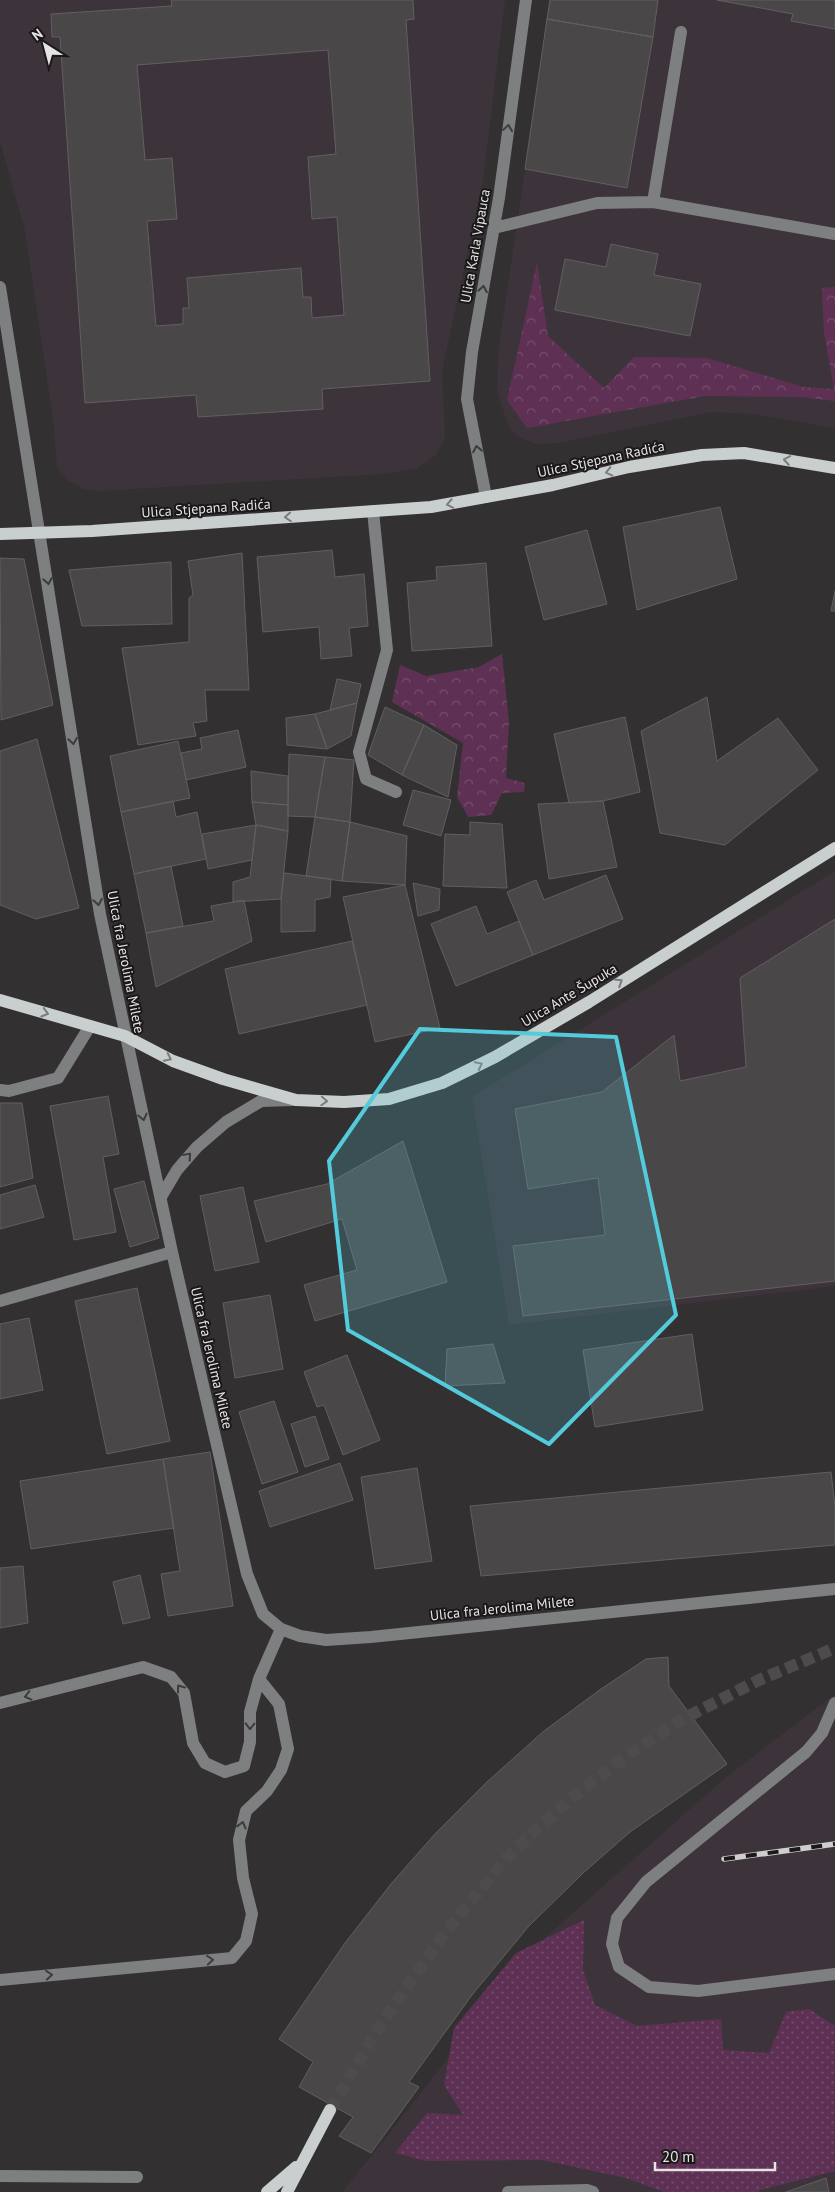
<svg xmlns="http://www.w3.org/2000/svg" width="835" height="2192" font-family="'PT Sans',sans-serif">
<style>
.built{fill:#3d343b}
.grass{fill:url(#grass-dots)}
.forest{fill:url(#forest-crowns)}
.building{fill:#4a4749;stroke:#625e61;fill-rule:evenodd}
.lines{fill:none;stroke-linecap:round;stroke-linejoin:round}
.major-tunnel{stroke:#4e4b4d;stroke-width:12;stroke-dasharray:12 6;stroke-linecap:butt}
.minor{stroke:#7d7f80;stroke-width:12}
.major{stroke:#c9cecf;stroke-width:12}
.rail-casing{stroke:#d0cdcf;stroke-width:5.5}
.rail{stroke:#1a1819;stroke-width:4;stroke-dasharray:11;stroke-linecap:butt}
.oneway{stroke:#3d3c3d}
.oneway2{stroke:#7a7c7d}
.marked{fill:#53cbdb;fill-opacity:0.2;stroke:#53cbdb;stroke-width:4;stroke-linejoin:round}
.labels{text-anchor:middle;stroke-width:4;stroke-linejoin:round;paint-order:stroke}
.street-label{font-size:14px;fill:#e6e3e5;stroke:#1a1819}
</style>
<defs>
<pattern id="grass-dots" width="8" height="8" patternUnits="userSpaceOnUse" patternTransform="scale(1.25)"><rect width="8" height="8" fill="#5e3154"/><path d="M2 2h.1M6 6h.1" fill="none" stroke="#754f6c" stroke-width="1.8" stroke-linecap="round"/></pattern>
<pattern id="forest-crowns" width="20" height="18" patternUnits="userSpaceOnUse" patternTransform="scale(1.25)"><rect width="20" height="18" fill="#5e3154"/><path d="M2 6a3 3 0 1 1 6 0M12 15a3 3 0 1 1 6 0" fill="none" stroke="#754f6c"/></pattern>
</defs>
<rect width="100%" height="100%" fill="#333032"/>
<path class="built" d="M 0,0 L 505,0 L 483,179 L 442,372 L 445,438 L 436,455 L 416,469 L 382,474 L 100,491 L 83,489 L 69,481 L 57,467 L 54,426 L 25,231 L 0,141 Z
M 550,0 L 835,0 L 835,428 L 753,414 L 711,412 L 558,443 L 535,444 L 517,436 L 508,425 L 497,391 L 499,346 Z
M 835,871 L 835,1286 L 509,1325 L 472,1097 Z
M 835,1694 L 835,2192 L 343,2192 L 538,1944 L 724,1779 Z"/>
<path class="grass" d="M 584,1920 L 583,1970 L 595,2005 L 637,2026 L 721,2019 L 723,2050 L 769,2053 L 786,2012 L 809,2009 L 835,2026 L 835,2171 L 760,2190 L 759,2192 L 664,2192 L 626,2178 L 542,2160 L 427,2161 L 395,2153 L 427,2113 L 463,2115 L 444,2085 L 454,2028 L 516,1953 Z"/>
<path class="forest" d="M 537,263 L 548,336 L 604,388 L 634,357 L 707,358 L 803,387 L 834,389 L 824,332 L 822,288 L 835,287 L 835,401 L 801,397 L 705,396 L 527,428 L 507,400 Z
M 502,654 L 509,722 L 506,778 L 525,783 L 524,792 L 502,793 L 491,815 L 468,817 L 457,797 L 463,743 L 392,702 L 400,665 L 426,676 L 479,667 Z"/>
<path class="building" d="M 171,0 L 413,0 L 414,19 L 406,20 L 430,381 L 322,389 L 323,409 L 198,417 L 196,395 L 85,403 L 60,37 L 52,37 L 51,14 L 172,6 ZM 328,50 L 336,154 L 308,157 L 312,219 L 337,217 L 344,315 L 312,318 L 311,297 L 303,297 L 301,268 L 187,278 L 189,308 L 183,308 L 183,324 L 156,326 L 147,221 L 177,219 L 172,158 L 145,160 L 137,65 Z
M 550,0 L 658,0 L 653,37 L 547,19 Z
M 717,0 L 835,0 L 835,29 L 791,21 L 793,14 Z
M 547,19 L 653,37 L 627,188 L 525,169 Z
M 611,244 L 658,254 L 654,275 L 701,284 L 690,336 L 555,310 L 565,259 L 606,267 Z
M 720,507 L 737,579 L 637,610 L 623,527 Z
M 587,530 L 607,604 L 544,620 L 525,547 Z
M 332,550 L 335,577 L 364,574 L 368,626 L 349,628 L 352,656 L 321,659 L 319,627 L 263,632 L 257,557 Z
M 242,553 L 249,690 L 205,690 L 207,721 L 193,723 L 196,736 L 138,745 L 122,648 L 189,642 L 189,598 L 193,595 L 188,561 Z
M 0,558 L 24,559 L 53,705 L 1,720 Z
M 171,562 L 172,624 L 82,626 L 69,570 Z
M 486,563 L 492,646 L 412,651 L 407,583 L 437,580 L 436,567 Z
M 835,591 L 835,611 L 831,611 Z
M 337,679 L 361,684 L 357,703 L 330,710 Z
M 707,697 L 717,761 L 778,718 L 818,770 L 725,845 L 660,833 L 641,731 Z
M 357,703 L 351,736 L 327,749 L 315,714 Z
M 385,707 L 424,725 L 402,775 L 368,755 Z
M 315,714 L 327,749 L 287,745 L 286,718 Z
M 625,717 L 640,792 L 603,801 L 569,803 L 554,734 Z
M 424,725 L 457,745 L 448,797 L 402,775 Z
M 238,730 L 246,767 L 186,780 L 181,753 L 202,749 L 200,738 Z
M 37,739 L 79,908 L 36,919 L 0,905 L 0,751 Z
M 178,741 L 190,798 L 121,812 L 110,756 Z
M 289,754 L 325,757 L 315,817 L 288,816 Z
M 325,757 L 354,760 L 350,822 L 315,817 Z
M 251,771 L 288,776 L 288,805 L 252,802 Z
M 413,790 L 451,800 L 441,836 L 403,825 Z
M 173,801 L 176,817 L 197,812 L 206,859 L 134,874 L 121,812 Z
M 603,801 L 617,867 L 549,879 L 538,804 Z
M 252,802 L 288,805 L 288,831 L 256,825 Z
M 315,817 L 350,822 L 342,881 L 306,876 Z
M 350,822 L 407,836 L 405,885 L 342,881 Z
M 470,822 L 502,824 L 507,888 L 443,886 L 445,834 L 470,835 Z
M 256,825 L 252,860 L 208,869 L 202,834 Z
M 256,825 L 288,831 L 281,899 L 233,902 L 233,882 L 250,877 Z
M 171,866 L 183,926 L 146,933 L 134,874 Z
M 284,873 L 331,879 L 330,897 L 315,900 L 315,931 L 281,932 L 281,899 Z
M 606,875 L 623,919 L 533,955 L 507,892 L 536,880 L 544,900 Z
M 413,883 L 440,889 L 439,910 L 418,916 Z
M 405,885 L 440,1028 L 375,1042 L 343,897 Z
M 244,900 L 252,941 L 156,987 L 146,933 L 214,921 L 211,906 Z
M 476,906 L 487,934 L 519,921 L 533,955 L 456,986 L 431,924 Z
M 835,919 L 835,1281 L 523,1316 L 513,1246 L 605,1235 L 598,1178 L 528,1189 L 515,1109 L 602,1092 L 674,1035 L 680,1081 L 746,1067 L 740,978 Z
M 352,941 L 367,1005 L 239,1034 L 225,969 Z
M 108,1096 L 119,1154 L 103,1157 L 116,1232 L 74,1240 L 50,1106 Z
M 0,1103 L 22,1103 L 33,1178 L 0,1187 Z
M 403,1141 L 447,1282 L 315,1321 L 304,1285 L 357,1270 L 342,1219 L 266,1242 L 254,1201 L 327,1184 Z
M 144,1181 L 159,1238 L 130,1247 L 114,1189 Z
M 35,1185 L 44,1217 L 0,1229 L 0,1195 Z
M 243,1187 L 259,1262 L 215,1271 L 200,1196 Z
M 137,1288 L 170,1441 L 107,1454 L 75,1301 Z
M 270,1295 L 283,1369 L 235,1378 L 223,1303 Z
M 29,1318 L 43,1390 L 0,1399 L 0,1324 Z
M 692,1334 L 703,1410 L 595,1427 L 583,1350 Z
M 493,1344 L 505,1383 L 445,1386 L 447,1349 Z
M 347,1355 L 380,1440 L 343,1455 L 324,1405 L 317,1407 L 304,1372 Z
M 274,1401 L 298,1472 L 262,1484 L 239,1412 Z
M 315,1416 L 329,1459 L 305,1467 L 291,1424 Z
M 210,1452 L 233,1606 L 168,1616 L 161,1574 L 180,1571 L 163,1459 Z
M 163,1459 L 174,1528 L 31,1549 L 20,1481 Z
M 340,1463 L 353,1500 L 270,1527 L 259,1491 Z
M 417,1468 L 432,1561 L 375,1569 L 361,1477 Z
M 831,1472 L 835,1507 L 835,1545 L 481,1576 L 470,1506 Z
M 23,1566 L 28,1623 L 0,1628 L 0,1568 Z
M 140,1575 L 150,1618 L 123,1624 L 113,1582 Z
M 668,1657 L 669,1686 L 727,1764 L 630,1832 L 582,1874 L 528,1927 L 472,1995 L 409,2082 L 419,2087 L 371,2153 L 339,2136 L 353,2117 L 299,2087 L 313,2062 L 279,2039 L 345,1943 L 391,1884 L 434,1835 L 487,1782 L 544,1731 L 601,1689 L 646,1659 Z
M 826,2178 L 829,2192 L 786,2192 Z"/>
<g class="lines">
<path class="major-tunnel" d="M 330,2110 L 378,2029 L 444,1934 L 511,1853 L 573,1797 L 624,1758 L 683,1719 L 759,1680 L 835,1648"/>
<path class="minor" d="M 681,32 L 653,202 L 835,234
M 494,228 L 597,203 L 653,202
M 0,287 L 100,914 L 172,1252 L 247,1574 L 263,1614 L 281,1629 L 300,1636 L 326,1640 L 371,1637 L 835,1589
M 486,497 L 467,399 L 472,352 L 499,198 L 526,0
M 373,511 L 387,650 L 359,752 L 366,779 L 396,792
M 0,1090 L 9,1091 L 58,1078 L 90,1026
M 161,1197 L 177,1170 L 197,1147 L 226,1122 L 261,1101 L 293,1100
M 0,1301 L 172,1252
M 0,1703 L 143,1667 L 171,1677 L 184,1693 L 193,1743 L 205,1763 L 225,1772 L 244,1766 L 250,1742 L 250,1712 L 259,1679 L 281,1629
M 835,1703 L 822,1733 L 806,1752 L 646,1882 L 617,1918 L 612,1944 L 619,1967 L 649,1987 L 698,1991 L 835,1974
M 0,1980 L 232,1958 L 246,1941 L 252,1914 L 243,1878 L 239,1840 L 246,1811 L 267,1791 L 281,1770 L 288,1749 L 279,1704 L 259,1679
M 0,2176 L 137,2177
M 508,2192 L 587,2190 L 593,2192"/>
<path class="major" d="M 0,534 L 92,531 L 431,507 L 553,485 L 629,467 L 702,455 L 744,453 L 835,468
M 0,1000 L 125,1036 L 173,1061 L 223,1079 L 296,1100 L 344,1102 L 389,1099 L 442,1083 L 495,1057 L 589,1002 L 835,848
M 267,2192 L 296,2167
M 287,2192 L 330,2110"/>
<g class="rail-casing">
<path id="rail" d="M 724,1859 L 835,1844"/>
</g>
<use href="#rail" class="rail"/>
</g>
<defs><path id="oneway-chevron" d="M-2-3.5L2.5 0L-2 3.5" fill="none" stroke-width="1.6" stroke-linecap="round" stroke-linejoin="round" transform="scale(1.25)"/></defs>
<g class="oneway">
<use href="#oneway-chevron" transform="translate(508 128) rotate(-82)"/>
<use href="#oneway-chevron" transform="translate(483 289) rotate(-80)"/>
<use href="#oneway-chevron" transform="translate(477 449) rotate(-101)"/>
<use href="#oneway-chevron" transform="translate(48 581) rotate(81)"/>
<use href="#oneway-chevron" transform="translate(73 741) rotate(81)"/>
<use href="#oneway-chevron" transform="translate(98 902) rotate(81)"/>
<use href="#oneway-chevron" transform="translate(143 1117) rotate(77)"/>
<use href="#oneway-chevron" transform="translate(188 1156) rotate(-49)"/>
<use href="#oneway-chevron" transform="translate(180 1688) rotate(-126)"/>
<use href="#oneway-chevron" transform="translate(28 1696) rotate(166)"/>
<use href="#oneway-chevron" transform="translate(250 1726) rotate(91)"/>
<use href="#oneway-chevron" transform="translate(242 1825) rotate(-76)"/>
<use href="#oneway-chevron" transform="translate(210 1960) rotate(-5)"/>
<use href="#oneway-chevron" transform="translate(49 1975) rotate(-5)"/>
</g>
<g class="oneway2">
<use href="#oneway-chevron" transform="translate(787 460) rotate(-170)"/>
<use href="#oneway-chevron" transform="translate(609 472) rotate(167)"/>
<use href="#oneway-chevron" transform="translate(450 504) rotate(169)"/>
<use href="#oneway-chevron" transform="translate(288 517) rotate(176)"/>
<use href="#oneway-chevron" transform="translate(619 982) rotate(-32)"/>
<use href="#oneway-chevron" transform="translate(45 1013) rotate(16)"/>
<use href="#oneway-chevron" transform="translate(168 1058) rotate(26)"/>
<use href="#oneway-chevron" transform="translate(479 1065) rotate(-26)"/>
<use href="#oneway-chevron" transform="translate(324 1101) rotate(3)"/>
</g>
<path class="marked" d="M 420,1029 L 616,1037 L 676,1315 L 549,1444 L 348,1330 L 329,1161 Z"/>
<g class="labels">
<g class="street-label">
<text transform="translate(475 246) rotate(-80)" y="5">Ulica Karla Vipauca</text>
<text transform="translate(601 459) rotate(-12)" y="5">Ulica Stjepana Radića</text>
<text transform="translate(206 508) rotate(-4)" y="5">Ulica Stjepana Radića</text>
<text transform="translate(126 962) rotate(79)" y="5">Ulica fra Jerolima Milete</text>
<text transform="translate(569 995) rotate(-31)" y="5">Ulica Ante Šupuka</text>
<text transform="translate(212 1358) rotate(77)" y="5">Ulica fra Jerolima Milete</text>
<text transform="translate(502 1608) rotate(-6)" y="5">Ulica fra Jerolima Milete</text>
</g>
</g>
<g transform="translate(45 45) rotate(324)" stroke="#1a1819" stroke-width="4" paint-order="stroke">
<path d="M0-4L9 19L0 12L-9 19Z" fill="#e6e3e5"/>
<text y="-8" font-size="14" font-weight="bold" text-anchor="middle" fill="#e6e3e5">N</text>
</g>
<path d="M655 2162v8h120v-8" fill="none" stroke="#e6e3e5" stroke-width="2.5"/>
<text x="662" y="2162" font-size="15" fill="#e6e3e5" stroke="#1a1819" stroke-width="4" paint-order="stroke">20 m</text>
</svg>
